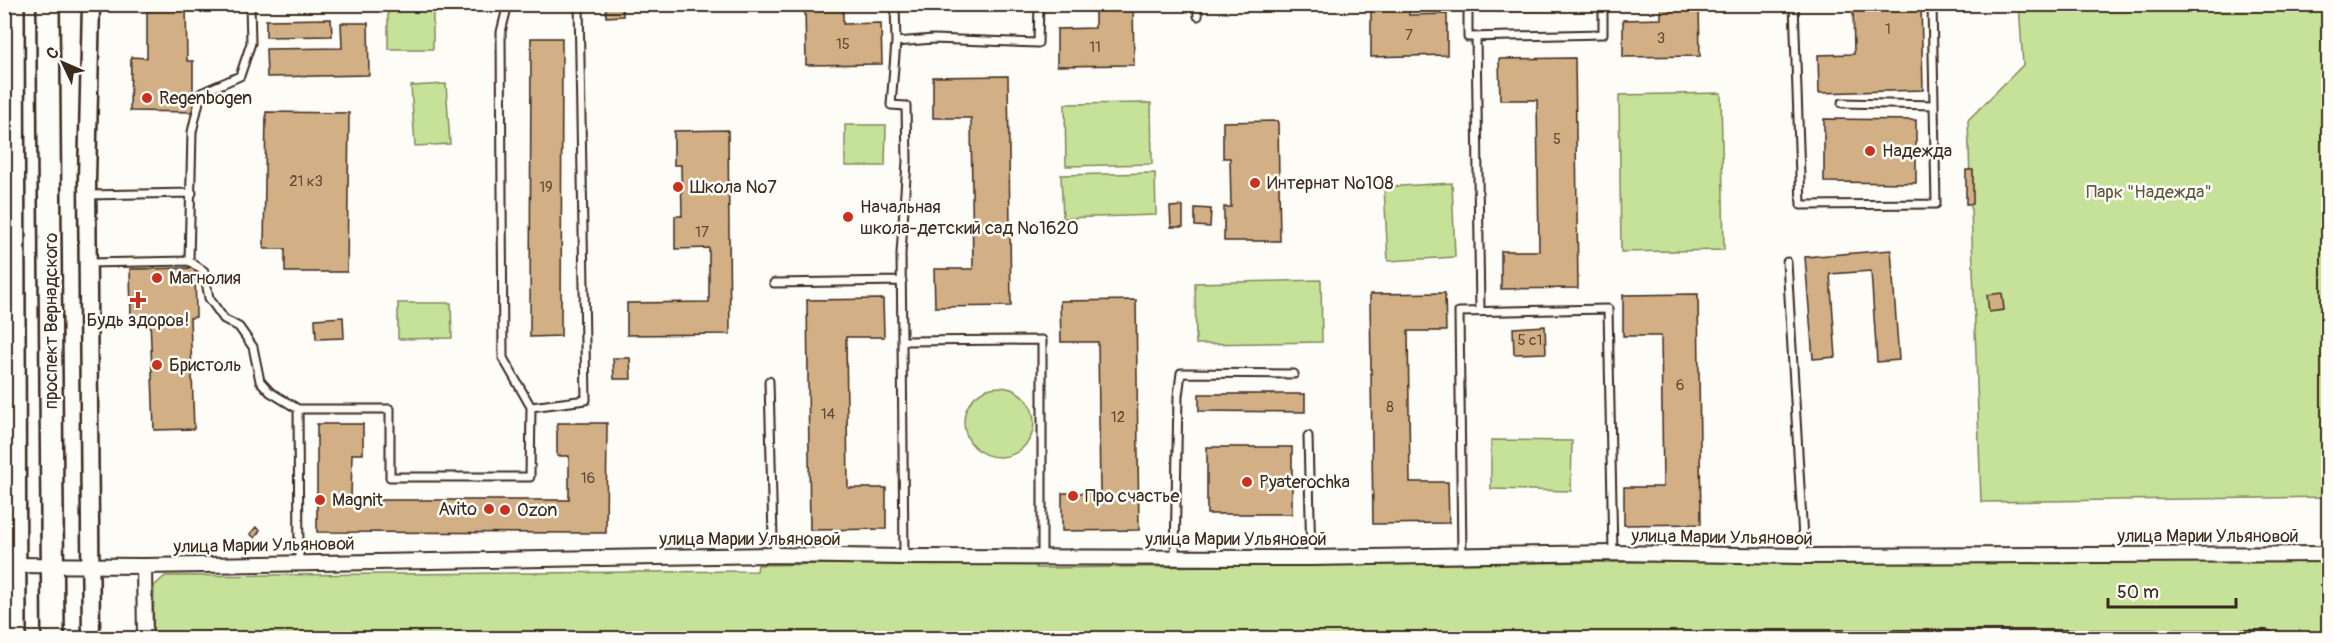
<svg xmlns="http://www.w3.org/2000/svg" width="2333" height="643" font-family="Pangolin,sans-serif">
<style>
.green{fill:#c6e298;stroke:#80865b;stroke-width:1.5}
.building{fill:#d3af85;stroke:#3b2a1e;stroke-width:1.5}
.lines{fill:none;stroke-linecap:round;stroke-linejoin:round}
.service-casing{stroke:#3b2a1e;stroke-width:11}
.minor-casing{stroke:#3b2a1e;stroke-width:18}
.tertiary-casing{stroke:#3b2a1e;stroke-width:21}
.primary-casing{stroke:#3b2a1e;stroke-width:26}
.service{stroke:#fdfcf7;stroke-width:7}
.minor{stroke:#fdfcf7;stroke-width:14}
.tertiary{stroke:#fdfcf7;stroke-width:16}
.primary{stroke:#fdfcf7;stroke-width:21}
.poi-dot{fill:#c8321e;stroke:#fdfcf7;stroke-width:2}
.labels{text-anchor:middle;stroke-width:5;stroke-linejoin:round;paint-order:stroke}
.number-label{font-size:15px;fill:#614b38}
.poi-label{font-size:18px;fill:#3b2a1e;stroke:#fdfcf7;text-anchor:start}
.park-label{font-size:18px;fill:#5e583c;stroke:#fdfcf7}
.street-label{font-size:18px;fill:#3b2a1e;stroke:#fdfcf7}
</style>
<rect width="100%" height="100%" fill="#fdfcf7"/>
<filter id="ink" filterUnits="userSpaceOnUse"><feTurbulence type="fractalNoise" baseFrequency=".0167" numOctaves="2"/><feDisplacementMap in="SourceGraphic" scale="12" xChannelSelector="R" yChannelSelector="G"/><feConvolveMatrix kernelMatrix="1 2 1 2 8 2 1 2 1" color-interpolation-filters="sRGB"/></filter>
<g filter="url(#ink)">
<path class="green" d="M 388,5 L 433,5 L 433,49 L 388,49 Z
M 1497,5 L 1571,5 L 1571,10 L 1497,12 Z
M 2019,5 L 2323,5 L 2328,56 L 2328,497 L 1981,502 L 1968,120 L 2023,65 Z
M 446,84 L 450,144 L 415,146 L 411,86 Z
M 1721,93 L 1724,250 L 1621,252 L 1619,95 Z
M 1151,103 L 1152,164 L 1066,166 L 1065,104 Z
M 845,125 L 886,125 L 885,166 L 845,166 Z
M 1155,173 L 1156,215 L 1063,218 L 1061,175 Z
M 1452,183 L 1455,257 L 1388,261 L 1384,187 Z
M 1321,280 L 1322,342 L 1196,344 L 1195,283 Z
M 398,303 L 451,303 L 452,338 L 398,339 Z
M964 422a35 35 0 1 1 70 0a35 35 0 1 1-70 0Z
M 1491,440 L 1572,441 L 1571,491 L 1491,489 Z
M 2328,558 L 2328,628 L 2324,633 L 1688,638 L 156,638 L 153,635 L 154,586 L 165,576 L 757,571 L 758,565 L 1036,561 L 1036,568 L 1720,561 Z"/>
<path class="building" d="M 186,4 L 187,61 L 193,61 L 193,112 L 130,111 L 131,57 L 147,58 L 147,4 Z
M 606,4 L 623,4 L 623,16 L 606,17 Z
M 805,4 L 843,4 L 843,24 L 881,23 L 882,64 L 806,65 Z
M 1095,4 L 1133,4 L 1134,65 L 1057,66 L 1057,29 L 1095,28 Z
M 1371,4 L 1408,4 L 1409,15 L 1447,14 L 1447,55 L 1371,57 Z
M 1661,4 L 1699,4 L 1700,56 L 1623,57 L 1623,20 L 1661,19 Z
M 1853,4 L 1921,4 L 1923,90 L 1819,93 L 1818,55 L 1854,54 Z
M 331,19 L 332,36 L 266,37 L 266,20 Z
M 341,23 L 368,23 L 369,75 L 267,77 L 266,49 L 342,48 Z
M 531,38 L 562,38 L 561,336 L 530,337 Z
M 1575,58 L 1578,288 L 1501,289 L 1501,251 L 1539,251 L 1537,100 L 1500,100 L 1499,59 Z
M 1008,76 L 1011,306 L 935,307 L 934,269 L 973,269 L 971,118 L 933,118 L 933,77 Z
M 266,112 L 349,113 L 347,272 L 285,272 L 285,249 L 264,249 Z
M 1824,119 L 1916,120 L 1916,183 L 1824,182 Z
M 1278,121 L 1280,241 L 1224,241 L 1224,207 L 1231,207 L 1230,158 L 1223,158 L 1223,122 Z
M 728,130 L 730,334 L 627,335 L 627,303 L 709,302 L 709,248 L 675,249 L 675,216 L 682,216 L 681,165 L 674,165 L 674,131 Z
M 1966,170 L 1973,170 L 1973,204 L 1966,204 Z
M 1183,206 L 1183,227 L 1171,227 L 1170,207 Z
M 1195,208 L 1211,209 L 1210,227 L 1195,226 Z
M 1891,250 L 1899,360 L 1877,362 L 1871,271 L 1830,274 L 1836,357 L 1813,359 L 1805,257 Z
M 195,268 L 196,317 L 190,318 L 194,429 L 154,430 L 150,318 L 131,318 L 130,269 Z
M 1445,293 L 1446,331 L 1408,331 L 1410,482 L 1448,482 L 1449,523 L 1373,524 L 1370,294 Z
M 2002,293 L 2004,310 L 1989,312 L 1987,295 Z
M 1698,294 L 1701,524 L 1624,525 L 1624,487 L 1663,487 L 1661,336 L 1623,336 L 1623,295 Z
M 883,299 L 884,337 L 846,337 L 848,488 L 886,488 L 886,529 L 810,530 L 807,300 Z
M 1136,300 L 1139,530 L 1062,531 L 1062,493 L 1100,493 L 1098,342 L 1061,342 L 1060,301 Z
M 343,317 L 344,338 L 316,339 L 315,319 Z
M 1545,326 L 1546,353 L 1514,354 L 1513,328 Z
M 613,358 L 630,358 L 631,379 L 614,379 Z
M 1199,394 L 1305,394 L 1305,412 L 1199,411 Z
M 557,423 L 607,423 L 606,533 L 317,532 L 317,424 L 363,424 L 363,454 L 352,454 L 351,500 L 569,500 L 569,456 L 557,456 Z
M 1207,447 L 1292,447 L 1292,514 L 1207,514 Z
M 256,527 L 260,530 L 255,538 L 250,534 Z"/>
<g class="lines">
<g class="service-casing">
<path id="service" d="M 508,4 L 501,32 L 503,358 L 531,407
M 895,4 L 896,42 L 933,39 L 1038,43 L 1039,4
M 1197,4 L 1198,16
M 1468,4 L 1468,37 L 1603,34 L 1603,4
M 1794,4 L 1801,205 L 1936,204 L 1932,4
M 1476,37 L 1480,312
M 896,42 L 891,105 L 906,106 L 907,161 L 901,254 L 902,341
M 1842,103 L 1934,105
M 87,195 L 192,193
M 189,261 L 204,271 L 209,298 L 224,319 L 239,327 L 253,347 L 260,381 L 270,392 L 298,409 L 299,562
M 1787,262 L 1804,556
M 89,263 L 189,261 L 192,132 L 201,93 L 240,76 L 251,43 L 250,4
M 774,283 L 902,281
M 769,381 L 773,539 L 776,555
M 298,409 L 390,409 L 390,477 L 530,477 L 531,407 L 586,400 L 579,4
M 1308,436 L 1311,558
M 1462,555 L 1459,312 L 1608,309 L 1613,553
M 904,557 L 902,341 L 1042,340 L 1042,556
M 1175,557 L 1178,396 L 1181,373 L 1294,374"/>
</g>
<g class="minor-casing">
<path id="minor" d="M 7,565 L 144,566 L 776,555 L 904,557 L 1311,558 L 1613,553 L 1804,556 L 2328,554
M 144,566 L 145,638
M 1748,638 L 2266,638"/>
</g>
<g class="tertiary-casing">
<path id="tertiary" d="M 91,4 L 87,180 L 91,638"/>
</g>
<g class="primary-casing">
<path id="primary" d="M 13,4 L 15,638
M 48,4 L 53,638"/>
</g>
<use href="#service" class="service"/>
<use href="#minor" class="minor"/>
<use href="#tertiary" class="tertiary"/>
<use href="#primary" class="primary"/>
</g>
</g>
<g class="poi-dot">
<circle cx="147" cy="98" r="6"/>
<circle cx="1870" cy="151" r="6"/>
<circle cx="1255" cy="183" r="6"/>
<circle cx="678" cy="187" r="6"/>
<circle cx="848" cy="217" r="6"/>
<circle cx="157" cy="278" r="6"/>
<path d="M135 291h6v6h6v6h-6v6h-6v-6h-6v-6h6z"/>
<circle cx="157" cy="365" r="6"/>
<circle cx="1247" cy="482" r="6"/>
<circle cx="1073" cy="496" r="6"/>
<circle cx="320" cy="500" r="6"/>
<circle cx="489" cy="509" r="6"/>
<circle cx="505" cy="510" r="6"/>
</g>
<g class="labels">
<g class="number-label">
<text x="1888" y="34">1</text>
<text x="1409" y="40">7</text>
<text x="1661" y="43">3</text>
<text x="843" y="49">15</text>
<text x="1095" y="52">11</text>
<text x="1557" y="144">5</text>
<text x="306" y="186">21 к3</text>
<text x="546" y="192">19</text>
<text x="702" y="237">17</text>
<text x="1530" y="345">5 с1</text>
<text x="1680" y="390">6</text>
<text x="1390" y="412">8</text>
<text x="828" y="419">14</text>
<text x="1118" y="422">12</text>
<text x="588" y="483">16</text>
</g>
<g class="poi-label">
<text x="159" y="104">Regenbogen</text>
<text x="1882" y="157">Надежда</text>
<text x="1267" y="189">Интернат №108</text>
<text x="690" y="193">Школа №7</text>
<text x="860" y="213">Начальная<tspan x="860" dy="21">школа-детский сад №1620</tspan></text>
<text x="169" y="284">Магнолия</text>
<text x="138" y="326" text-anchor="middle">Будь здоров!</text>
<text x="169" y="371">Бристоль</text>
<text x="1259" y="488">Pyaterochka</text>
<text x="1085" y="502">Про счастье</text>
<text x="332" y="506">Magnit</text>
<text x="477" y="515" text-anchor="end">Avito</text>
<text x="517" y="516">Ozon</text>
</g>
<g class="park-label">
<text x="2149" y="198">Парк "Надежда"</text>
</g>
<g class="street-label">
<text transform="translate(51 321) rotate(-90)" y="6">проспект Вернадского</text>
<text x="2208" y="542">улица Марии Ульяновой</text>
<text transform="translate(1722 537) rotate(1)" y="6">улица Марии Ульяновой</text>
<text x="750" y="545">улица Марии Ульяновой</text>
<text x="1236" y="545">улица Марии Ульяновой</text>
<text transform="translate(264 545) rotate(-1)" y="6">улица Марии Ульяновой</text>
</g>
</g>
<rect width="2333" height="643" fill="none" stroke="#fdfcf7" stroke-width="24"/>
<rect x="12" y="12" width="2309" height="619" fill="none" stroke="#3b2a1e" stroke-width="2" filter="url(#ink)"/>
<g transform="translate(63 63) rotate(314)" stroke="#fdfcf7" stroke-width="4.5" paint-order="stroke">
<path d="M0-4.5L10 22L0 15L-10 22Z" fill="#3b2a1e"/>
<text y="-9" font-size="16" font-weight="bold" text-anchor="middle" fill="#3b2a1e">С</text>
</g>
<path d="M2108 598v9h128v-9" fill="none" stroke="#3b2a1e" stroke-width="3"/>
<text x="2117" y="598" font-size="18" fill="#3b2a1e" stroke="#fdfcf7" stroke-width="4.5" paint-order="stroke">50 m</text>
</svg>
